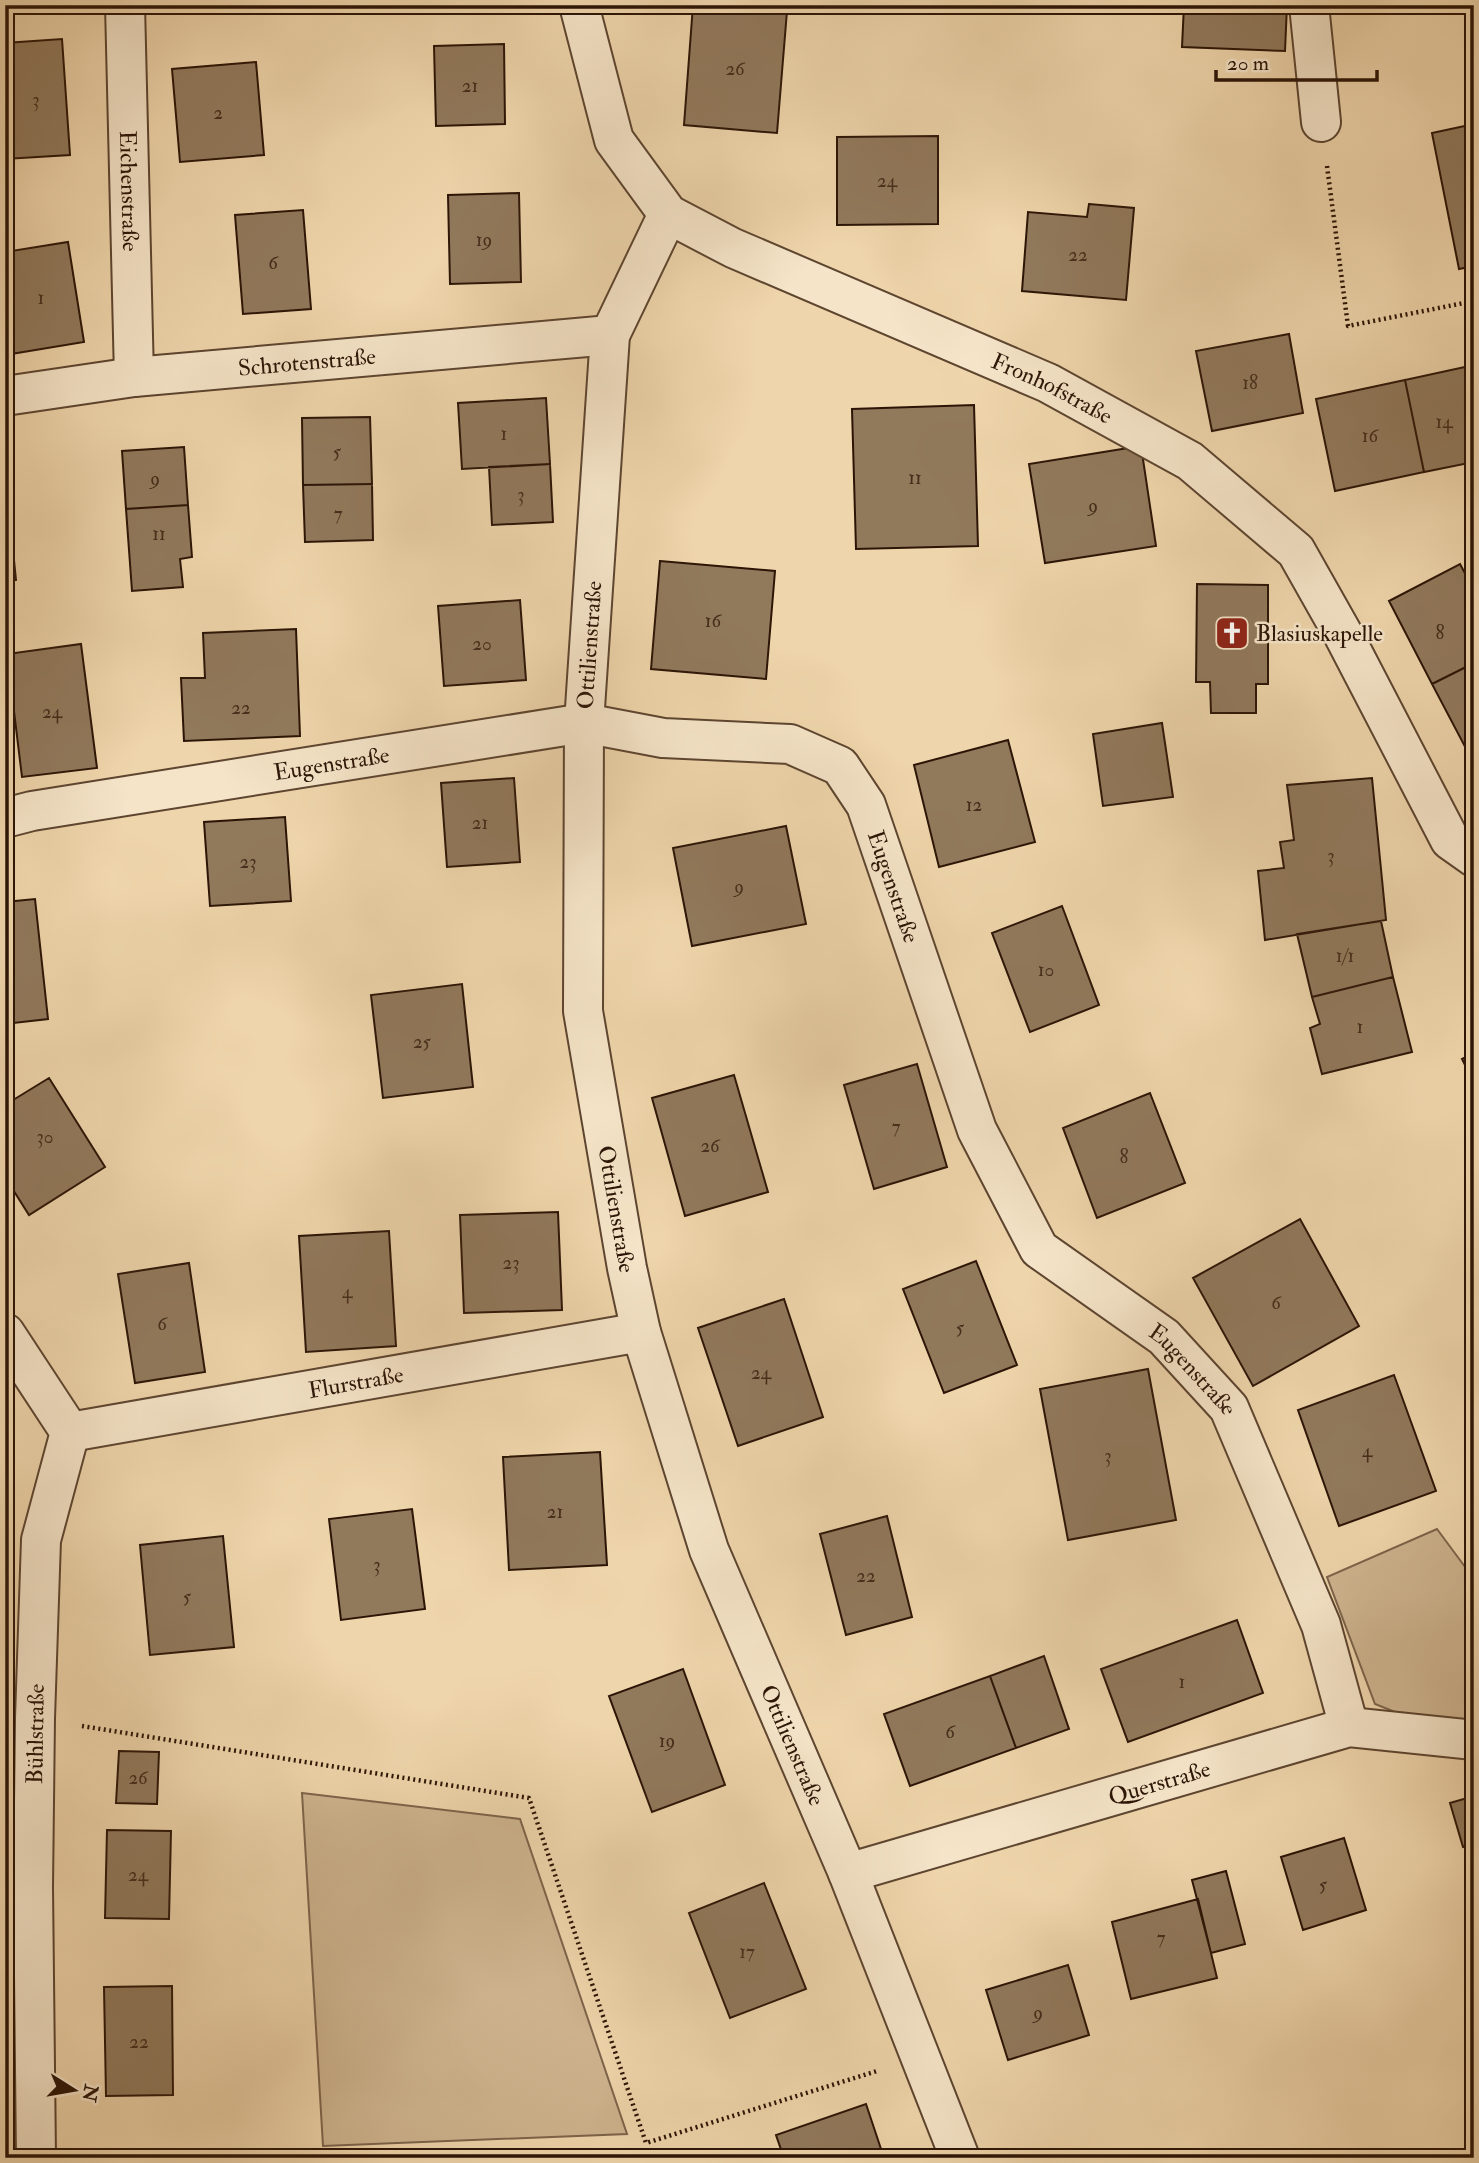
<svg xmlns="http://www.w3.org/2000/svg" width="1479" height="2163" font-family="'IM FELL Double Pica',serif">
<style>
.green{fill:#ceb48f;stroke:#7d644b;stroke-width:2}
.building{fill:#91795c;stroke:#2c1507;stroke-width:2}
.lines{fill:none;stroke-linecap:round;stroke-linejoin:round}
.minor-casing{stroke:#5d4530;stroke-width:42}
.path{stroke:#2c1507;stroke-width:4.5;stroke-dasharray:2 3.5;stroke-linecap:butt}
.minor{stroke:#f5e4c8;stroke-width:38}
.labels{text-anchor:middle;stroke-width:5;stroke-linejoin:round;paint-order:stroke}
.number-label{font-size:19px;fill:#452e1c}
.street-label{font-size:23px;fill:#2c1507;stroke:#f5e4c8}
.poi-label{font-size:23px;fill:#2c1507;stroke:#f5e4c8;text-anchor:start}
</style>
<rect width="100%" height="100%" fill="#efd5ab"/>
<filter id="stains"><feTurbulence type="fractalNoise" baseFrequency=".00286" numOctaves="4"/><feColorMatrix values="0 0 0 0 .2 0 0 0 0 .09 0 0 0 0 .02 0 0 0 .5 -.17"/></filter>
<radialGradient id="worn" r=".72"><stop offset=".6" stop-color="#630" stop-opacity="0"/><stop offset="1" stop-color="#630" stop-opacity=".3"/></radialGradient>
<path class="green" d="M 1437,1529 L 1474,1579 L 1474,1725 L 1400,1714 L 1375,1704 L 1327,1577 Z
M 302,1793 L 520,1819 L 627,2134 L 323,2146 Z"/>
<path class="building" d="M 693,5 L 787,11 L 777,133 L 684,125 Z
M 1184,5 L 1287,5 L 1285,51 L 1182,47 Z
M 62,39 L 70,155 L 5,159 L 5,43 Z
M 504,44 L 505,124 L 436,126 L 434,46 Z
M 256,62 L 264,155 L 180,162 L 172,69 Z
M 1474,124 L 1474,266 L 1459,269 L 1432,133 Z
M 938,136 L 938,224 L 837,225 L 837,137 Z
M 519,193 L 521,282 L 450,284 L 448,195 Z
M 1089,204 L 1134,208 L 1126,300 L 1022,291 L 1028,212 L 1087,217 Z
M 303,210 L 311,309 L 243,314 L 235,215 Z
M 68,242 L 84,342 L 5,355 L 5,252 Z
M 1289,334 L 1303,413 L 1212,431 L 1196,351 Z
M 1474,365 L 1474,462 L 1424,472 L 1405,380 Z
M 1405,380 L 1424,472 L 1335,491 L 1316,399 Z
M 546,398 L 550,464 L 462,469 L 458,403 Z
M 974,405 L 978,546 L 856,549 L 852,409 Z
M 370,417 L 372,484 L 303,485 L 302,418 Z
M 1141,446 L 1156,546 L 1045,563 L 1029,464 Z
M 184,447 L 188,505 L 126,509 L 122,451 Z
M 550,464 L 553,522 L 492,525 L 489,467 Z
M 6,471 L 10,521 L 5,522 L 5,471 Z
M 372,484 L 373,540 L 305,542 L 303,485 Z
M 188,505 L 192,557 L 180,559 L 183,587 L 132,591 L 126,509 Z
M 10,521 L 16,580 L 5,582 L 5,522 Z
M 660,561 L 775,571 L 766,679 L 651,669 Z
M 1460,564 L 1474,590 L 1474,663 L 1432,684 L 1389,601 Z
M 1197,584 L 1268,585 L 1268,684 L 1256,684 L 1256,713 L 1211,713 L 1210,682 L 1196,682 Z
M 520,600 L 526,680 L 444,686 L 438,606 Z
M 296,629 L 300,736 L 184,741 L 181,678 L 205,678 L 203,633 Z
M 81,644 L 97,768 L 22,777 L 7,654 Z
M 1474,663 L 1474,759 L 1472,760 L 1432,684 Z
M 1162,723 L 1173,797 L 1103,806 L 1093,734 Z
M 1008,740 L 1035,842 L 939,867 L 914,765 Z
M 514,778 L 520,862 L 447,867 L 441,783 Z
M 1372,778 L 1386,920 L 1265,940 L 1258,871 L 1284,868 L 1280,842 L 1294,840 L 1287,785 Z
M 285,817 L 291,901 L 210,906 L 204,822 Z
M 786,826 L 806,924 L 692,946 L 673,848 Z
M 35,899 L 48,1019 L 5,1024 L 5,902 Z
M 1062,906 L 1099,1005 L 1030,1032 L 992,933 Z
M 1381,921 L 1393,977 L 1312,997 L 1297,934 Z
M 1393,977 L 1412,1052 L 1322,1074 L 1310,1028 L 1320,1024 L 1312,997 Z
M 462,984 L 473,1087 L 383,1098 L 371,995 Z
M 1474,1053 L 1474,1083 L 1462,1059 Z
M 917,1064 L 947,1167 L 874,1189 L 844,1085 Z
M 734,1075 L 768,1192 L 685,1216 L 652,1098 Z
M 49,1078 L 105,1167 L 29,1215 L 5,1177 L 5,1105 Z
M 1150,1093 L 1185,1183 L 1097,1218 L 1063,1128 Z
M 558,1212 L 562,1310 L 464,1313 L 460,1215 Z
M 1300,1219 L 1359,1326 L 1253,1386 L 1193,1278 Z
M 389,1231 L 396,1346 L 306,1352 L 299,1236 Z
M 976,1261 L 1017,1365 L 944,1393 L 903,1289 Z
M 189,1263 L 205,1372 L 135,1383 L 118,1274 Z
M 784,1299 L 823,1417 L 738,1446 L 698,1328 Z
M 1148,1369 L 1176,1520 L 1068,1540 L 1040,1389 Z
M 1394,1375 L 1436,1491 L 1339,1526 L 1298,1410 Z
M 600,1452 L 607,1565 L 509,1570 L 503,1457 Z
M 412,1509 L 425,1609 L 341,1620 L 329,1519 Z
M 887,1516 L 912,1617 L 846,1635 L 820,1534 Z
M 223,1536 L 234,1647 L 150,1655 L 140,1545 Z
M 1237,1620 L 1263,1693 L 1128,1742 L 1101,1669 Z
M 1044,1656 L 1069,1729 L 1016,1748 L 990,1676 Z
M 683,1669 L 725,1785 L 652,1812 L 609,1696 Z
M 990,1676 L 1016,1748 L 910,1786 L 884,1714 Z
M 119,1751 L 159,1752 L 157,1804 L 116,1803 Z
M 1474,1796 L 1474,1844 L 1463,1847 L 1450,1803 Z
M 107,1830 L 171,1831 L 169,1919 L 105,1918 Z
M 1344,1838 L 1366,1910 L 1303,1930 L 1281,1857 Z
M 1226,1871 L 1245,1944 L 1211,1953 L 1192,1880 Z
M 764,1883 L 806,1989 L 730,2018 L 689,1913 Z
M 1198,1899 L 1217,1978 L 1131,1999 L 1112,1922 Z
M 1068,1965 L 1089,2035 L 1008,2060 L 986,1990 Z
M 172,1986 L 173,2095 L 106,2096 L 104,1987 Z
M 866,2104 L 884,2158 L 784,2158 L 776,2135 Z"/>
<g class="lines">
<g class="minor-casing">
<g id="minor">
<path id="s1" d="M 125,5 L 134,377"/>
<path id="s2" d="M 579,5 L 614,140 L 668,214 L 733,248 L 1048,383 L 1190,461 L 1296,551 L 1344,636 L 1450,840 L 1474,857"/>
<path d="M 1309,5 L 1321,122"/>
<path id="s3" d="M 668,214 L 610,335 L 584,723 L 583,1011 L 627,1268 L 641,1332 L 709,1550 L 848,1873 L 960,2158"/>
<path id="s4" d="M 5,396 L 134,377 L 610,335"/>
<path id="s5" d="M 5,818 L 32,811 L 584,723 L 663,738 L 790,744 L 840,766 L 866,805 L 977,1130 L 1039,1249 L 1164,1337 L 1229,1408 L 1321,1625 L 1349,1727"/>
<path d="M 5,1333 L 70,1432 L 41,1540 L 35,1718 L 33,1887 L 36,2158"/>
<path id="s6" d="M 70,1432 L 641,1332"/>
<path id="s7" d="M 848,1873 L 1349,1727 L 1474,1740"/>
</g>
</g>
<path class="path" d="M 1327,166 L 1348,326 L 1474,301
M 82,1726 L 529,1798 L 646,2143 L 877,2071"/>
<use href="#minor" class="minor"/>
</g>
<defs>
<g id="church-square" transform="scale(1.75)"><rect x="-9" y="-9" width="18" height="18" rx="4" fill="#8f2418" stroke="#f5e4c8"/><path d="M-1.2-6h2.4v3.5h3.3v2.4h-3.3V6h-2.4V-.1h-3.3v-2.4h3.3Z" fill="#fff"/></g>
</defs>
<g fill-rule="evenodd">
<use href="#church-square" x="1232" y="633"/>
</g>
<g class="labels">
<g class="number-label">
<text x="735" y="75">26</text>
<text x="470" y="92">21</text>
<text x="36" y="106">3</text>
<text x="218" y="119">2</text>
<text x="887" y="187">24</text>
<text x="484" y="246">19</text>
<text x="1078" y="261">22</text>
<text x="273" y="269">6</text>
<text x="41" y="304">1</text>
<text x="1250" y="389">18</text>
<text x="1444" y="428">14</text>
<text x="504" y="440">1</text>
<text x="1370" y="442">16</text>
<text x="337" y="458">5</text>
<text x="915" y="484">11</text>
<text x="155" y="485">9</text>
<text x="521" y="501">3</text>
<text x="1093" y="512">9</text>
<text x="338" y="520">7</text>
<text x="159" y="540">11</text>
<text x="713" y="627">16</text>
<text x="1440" y="639">8</text>
<text x="482" y="650">20</text>
<text x="241" y="714">22</text>
<text x="52" y="718">24</text>
<text x="974" y="811">12</text>
<text x="480" y="829">21</text>
<text x="1331" y="862">3</text>
<text x="248" y="868">23</text>
<text x="739" y="893">9</text>
<text x="1345" y="962">1/1</text>
<text x="1046" y="976">10</text>
<text x="1360" y="1033">1</text>
<text x="422" y="1048">25</text>
<text x="896" y="1133">7</text>
<text x="45" y="1143">30</text>
<text x="710" y="1152">26</text>
<text x="1124" y="1163">8</text>
<text x="511" y="1269">23</text>
<text x="347" y="1298">4</text>
<text x="1276" y="1309">6</text>
<text x="162" y="1330">6</text>
<text x="960" y="1334">5</text>
<text x="761" y="1379">24</text>
<text x="1367" y="1457">4</text>
<text x="1108" y="1462">3</text>
<text x="555" y="1518">21</text>
<text x="377" y="1571">3</text>
<text x="866" y="1582">22</text>
<text x="187" y="1603">5</text>
<text x="1182" y="1688">1</text>
<text x="950" y="1738">6</text>
<text x="667" y="1747">19</text>
<text x="138" y="1784">26</text>
<text x="138" y="1881">24</text>
<text x="1323" y="1891">5</text>
<text x="1161" y="1944">7</text>
<text x="747" y="1958">17</text>
<text x="1038" y="2019">9</text>
<text x="139" y="2048">22</text>
</g>
<g class="street-label">
<text dy="8" stroke="none"><textPath href="#s1" startOffset="186">Eichenstraße</textPath></text>
<text dy="8" stroke="none"><textPath href="#s4" startOffset="304">Schrotenstraße</textPath></text>
<text dy="8" stroke="none"><textPath href="#s2" startOffset="653">Fronhofstraße</textPath></text>
<text transform="translate(589 645) rotate(-86)" y="8">Ottilienstraße</text>
<text dy="8" stroke="none"><textPath href="#s5" startOffset="331">Eugenstraße</textPath></text>
<text dy="8" stroke="none"><textPath href="#s5" startOffset="982">Eugenstraße</textPath></text>
<text dy="8" stroke="none"><textPath href="#s3" startOffset="1012">Ottilienstraße</textPath></text>
<text dy="8" stroke="none"><textPath href="#s5" startOffset="1570">Eugenstraße</textPath></text>
<text dy="8" stroke="none"><textPath href="#s6" startOffset="290">Flurstraße</textPath></text>
<text transform="translate(35 1734) rotate(-89)" y="8">Bühlstraße</text>
<text dy="8" stroke="none"><textPath href="#s3" startOffset="1578">Ottilienstraße</textPath></text>
<text dy="8" stroke="none"><textPath href="#s7" startOffset="324">Querstraße</textPath></text>
</g>
<g class="poi-label">
<text x="1256" y="641">Blasiuskapelle</text>
</g>
</g>
<rect width="1479" height="2163" fill="none" stroke="#efd5ab" stroke-width="28"/>
<rect x="7" y="7" width="1465" height="2149" fill="none" stroke="#2c1507" stroke-width="3.5"/>
<rect x="14" y="14" width="1451" height="2135" fill="none" stroke="#2c1507" stroke-width="2"/>
<g transform="translate(74 2090) rotate(101)" stroke="#f5e4c8" stroke-width="5" paint-order="stroke">
<path d="M0-5L12 26L0 18L-12 26Z" fill="#2c1507"/>
<text y="-10" font-size="19" font-weight="bold" text-anchor="middle" fill="#2c1507">N</text>
</g>
<path d="M1216 70v10h161v-10" fill="none" stroke="#2c1507" stroke-width="3.5"/>
<text x="1227" y="70" font-size="21" fill="#2c1507" stroke="#f5e4c8" stroke-width="5" paint-order="stroke">20 m</text>
<rect width="100%" height="100%" filter="url(#stains)"/>
<rect width="100%" height="100%" fill="url(#worn)"/>
</svg>
